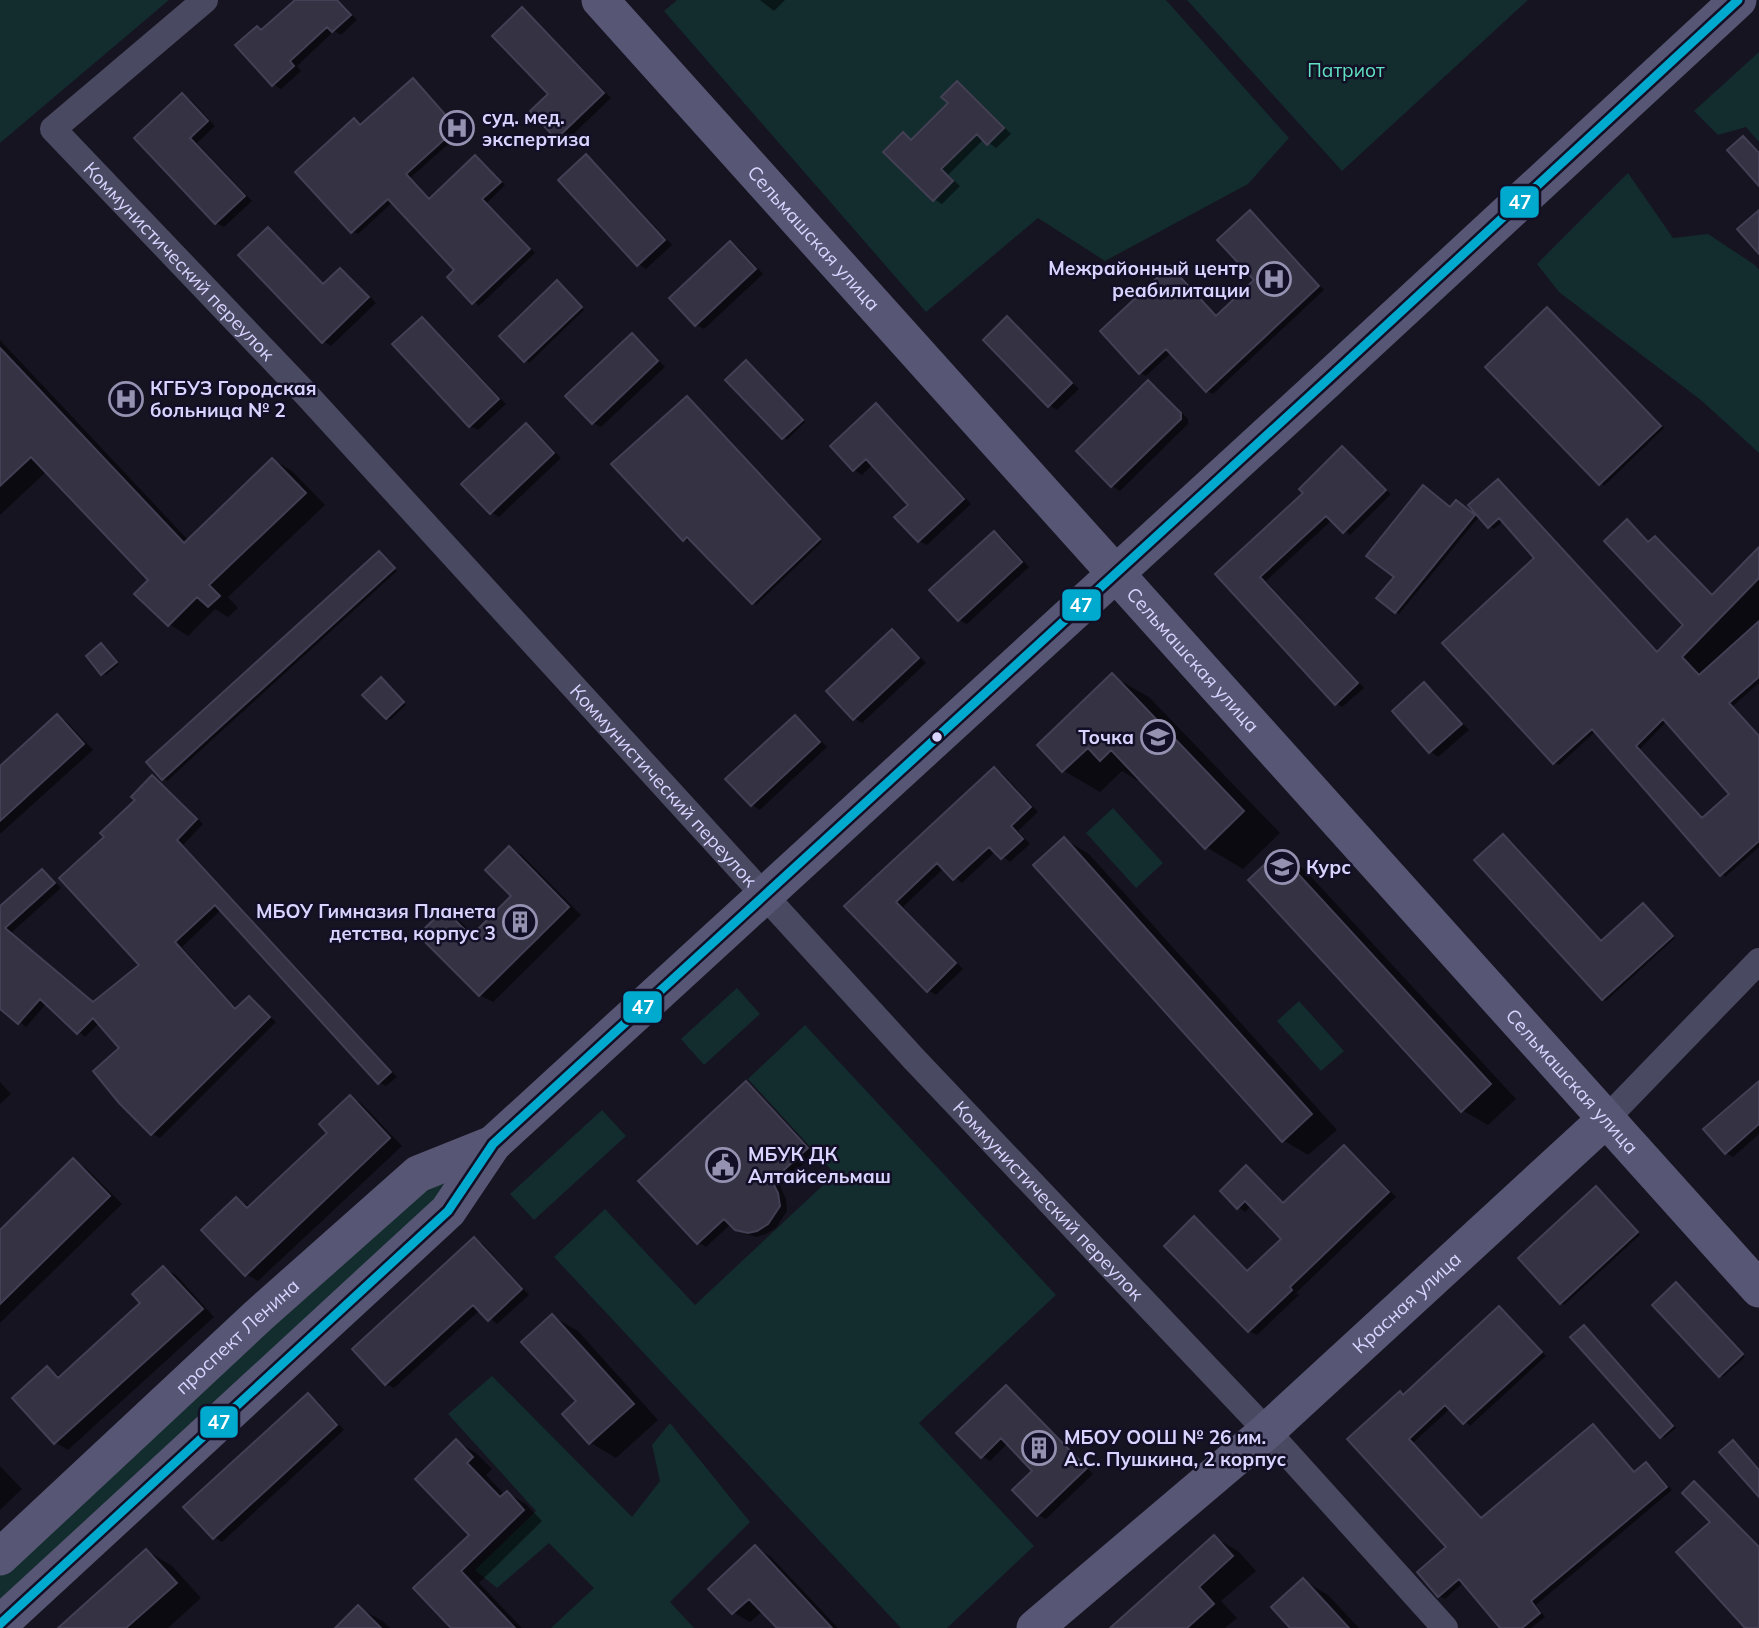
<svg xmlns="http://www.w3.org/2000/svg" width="1759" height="1628" font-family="Mulish,sans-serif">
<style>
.green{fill:#132c2d}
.shadow{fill:#0007;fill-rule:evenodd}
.building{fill:#343243;stroke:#433f54;stroke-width:2;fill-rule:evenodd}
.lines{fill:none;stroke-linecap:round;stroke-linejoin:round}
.street{stroke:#4a4962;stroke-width:26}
.secondary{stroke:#575674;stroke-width:37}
.bus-1-casing{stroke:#130f26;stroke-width:14}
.bus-1{stroke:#00a9ce;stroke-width:9}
.bus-dot{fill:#d9d4ff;stroke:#130f26;stroke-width:2.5}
.labels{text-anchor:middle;stroke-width:5;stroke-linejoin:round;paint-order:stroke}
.park-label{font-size:19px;fill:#5fe0c0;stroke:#130f26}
.poi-label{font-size:19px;font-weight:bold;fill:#d9d4ff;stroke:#130f26;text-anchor:start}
.street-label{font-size:19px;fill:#d9d4ff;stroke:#130f26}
.line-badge{stroke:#130f26;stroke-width:2.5}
.badge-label{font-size:19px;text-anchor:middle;font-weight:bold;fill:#fff}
</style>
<rect width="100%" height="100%" fill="#161421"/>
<path class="green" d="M 0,0 L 169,0 L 0,143 Z
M 677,0 L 1166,0 L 1289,138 L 1248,184 L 1105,261 L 1038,218 L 926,312 L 664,11 Z
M 1187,0 L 1528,0 L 1342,171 Z
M 1759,52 L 1759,142 L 1746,127 L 1718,135 L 1694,111 Z
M 1628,173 L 1673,238 L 1708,234 L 1755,265 L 1759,270 L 1759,453 L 1702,401 L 1559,292 L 1537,264 Z
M 1113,808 L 1163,863 L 1136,888 L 1086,833 Z
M 737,988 L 760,1014 L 704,1065 L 681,1039 Z
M 1299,1001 L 1344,1051 L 1321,1071 L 1277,1021 Z
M 805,1025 L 1056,1295 L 919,1423 L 1034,1546 L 947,1628 L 901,1628 L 554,1257 L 605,1209 L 695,1305 L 835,1174 L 748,1079 Z
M 602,1110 L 626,1136 L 534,1220 L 510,1194 Z
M 440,1176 L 448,1188 L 0,1612 L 0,1566 Z
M 492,1376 L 632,1517 L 660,1481 L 652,1445 L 670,1423 L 750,1522 L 670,1602 L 694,1628 L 551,1628 L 594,1588 L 549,1543 L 497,1588 L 475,1570 L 536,1511 L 448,1414 Z"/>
<path class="shadow" d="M 297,0 L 339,0 L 357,20 L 341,35 L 334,31 L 297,66 L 301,71 L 281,89 L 273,84 L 263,31 Z
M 760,0 L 785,0 L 774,11 Z
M 522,9 L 530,14 L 611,98 L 565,142 L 557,137 L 550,94 Z
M 414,80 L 419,83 L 462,132 L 410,178 L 430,200 L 475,157 L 481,160 L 505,185 L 487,203 L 535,253 L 479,306 L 449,277 L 457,270 L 393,202 L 358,234 L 352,231 L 354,120 L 362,126 Z
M 957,83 L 965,88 L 1011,134 L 996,148 L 984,139 L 948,175 L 960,186 L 942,204 L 934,199 L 903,134 L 913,140 L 950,103 Z
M 182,95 L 190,99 L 215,126 L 197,143 L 252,201 L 224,227 L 216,223 L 136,138 Z
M 586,156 L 594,161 L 672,245 L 646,269 L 638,264 Z
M 1250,212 L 1256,216 L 1324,290 L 1213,394 L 1207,391 L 1172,352 L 1146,376 L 1140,373 L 1170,269 L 1176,272 L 1217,317 L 1257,281 Z
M 268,229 L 276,234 L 325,285 L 341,270 L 349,275 L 376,303 L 331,346 L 323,341 Z
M 730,243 L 738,247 L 763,274 L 704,329 L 696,325 Z
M 560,284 L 584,310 L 529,363 L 501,336 Z
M 1550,311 L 1664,428 L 1604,486 L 1487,367 Z
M 422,319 L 430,324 L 506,404 L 478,430 L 470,426 Z
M 1007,319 L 1015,323 L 1079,389 L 1057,410 L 1049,405 Z
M 632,336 L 640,340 L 665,367 L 601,427 L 593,423 Z
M 0,340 L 189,541 L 273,460 L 292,471 L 325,505 L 228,597 L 238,608 L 228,617 L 215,609 L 188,636 L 169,624 L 150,580 L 47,471 L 0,515 Z
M 749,364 L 805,422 L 787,440 L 728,380 Z
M 1149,382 L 1157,387 L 1188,419 L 1188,424 L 1120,491 L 1112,486 L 1078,451 Z
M 876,406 L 884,410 L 971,504 L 927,545 L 919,541 L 911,505 L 873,464 L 862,475 L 854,470 Z
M 526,425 L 534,430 L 561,458 L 499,517 L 491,512 Z
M 1343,448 L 1391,494 L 1350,535 L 1332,520 L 1266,581 L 1364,688 L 1342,707 L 1336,703 L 1217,574 L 1305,493 Z
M 758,476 L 822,542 L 756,605 L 691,538 L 687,541 L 684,539 Z
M 1499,481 L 1658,653 L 1685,625 L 1628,522 L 1650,543 L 1655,538 L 1660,540 L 1713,596 L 1759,550 L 1759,683 L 1733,706 L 1759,736 L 1759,847 L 1725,877 L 1596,731 L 1559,765 L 1554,763 L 1537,558 L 1503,521 L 1494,529 L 1489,526 ZM 1667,721 L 1732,794 L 1703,819 L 1640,749 Z
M 1460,504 L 1478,518 L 1399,614 L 1379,598 Z
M 994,533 L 1002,537 L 1029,567 L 967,624 L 959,620 Z
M 382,555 L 397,571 L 167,781 L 163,779 Z
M 892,631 L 900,636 L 926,663 L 862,723 L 854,718 Z
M 104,647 L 119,664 L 106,675 L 102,673 Z
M 1112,676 L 1149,697 L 1280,833 L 1243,869 L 1206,847 L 1140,778 L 1138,781 L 1122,771 L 1100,792 L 1064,771 Z
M 384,681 L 406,705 L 390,720 L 387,718 Z
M 1424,684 L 1432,689 L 1469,730 L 1438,757 L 1431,752 L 1394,711 Z
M 57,716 L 66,721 L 93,750 L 0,834 L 0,768 Z
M 795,717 L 803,722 L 827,747 L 760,810 L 752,805 L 728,779 Z
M 994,769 L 1002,773 L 1038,812 L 1018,831 L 1030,844 L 1010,862 L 996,851 L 962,883 L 944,868 L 903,907 L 963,969 L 936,995 L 928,990 L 846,906 Z
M 153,778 L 160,782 L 203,824 L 183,845 L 397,1077 L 386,1086 L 379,1082 L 221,910 L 182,947 L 237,1009 L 249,998 L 276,1022 L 160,1138 L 153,1134 L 121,1102 L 121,1049 L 99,1023 L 85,1037 L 47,1003 L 26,1027 L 0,1006 L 0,908 L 42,871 L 49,875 L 61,888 L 11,933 L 94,1004 L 142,965 L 106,837 L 137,800 Z
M 1504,836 L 1602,943 L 1646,907 L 1675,938 L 1606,1001 L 1603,999 Z
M 1064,839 L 1089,854 L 1337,1130 L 1308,1155 L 1283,1140 Z
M 509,848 L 522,855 L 581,915 L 493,1002 L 480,995 L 421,935 L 445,911 L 457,918 L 474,935 L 513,896 Z
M 1278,854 L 1304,869 L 1516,1099 L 1488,1125 L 1462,1110 Z
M 0,1082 L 11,1094 L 0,1104 Z
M 746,1083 L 754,1088 L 815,1153 L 780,1186 L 786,1199 L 787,1211 L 776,1228 L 766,1234 L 757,1237 L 745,1234 L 731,1224 L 706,1247 L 698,1242 Z
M 1759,1083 L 1759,1134 L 1733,1157 L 1726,1153 Z
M 350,1097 L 362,1104 L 402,1146 L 258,1281 L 246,1274 L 237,1199 L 249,1206 L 330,1133 Z
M 1344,1147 L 1352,1152 L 1396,1197 L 1296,1293 L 1299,1295 L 1257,1335 L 1249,1331 L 1167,1246 L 1194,1219 L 1202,1223 L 1249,1272 L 1284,1239 L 1252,1205 L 1245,1212 L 1238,1207 L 1247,1167 L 1254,1172 L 1285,1204 Z
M 73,1161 L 86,1168 L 122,1204 L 0,1323 L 0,1232 Z
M 1600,1190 L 1640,1235 L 1564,1305 L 1561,1303 Z
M 475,1239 L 483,1244 L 529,1295 L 497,1324 L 480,1310 L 394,1388 L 386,1384 Z
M 163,1268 L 176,1275 L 214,1317 L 68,1450 L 56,1443 L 14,1398 L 47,1368 L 61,1377 L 143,1303 Z
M 1680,1286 L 1745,1357 L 1723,1377 L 1720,1375 Z
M 1500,1308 L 1546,1356 L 1470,1426 L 1451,1408 L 1413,1443 L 1483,1519 L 1593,1426 L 1599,1429 L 1636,1473 L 1646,1464 L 1652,1467 L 1672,1490 L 1536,1605 L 1545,1617 L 1531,1628 L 1502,1628 L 1464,1582 L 1445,1599 L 1439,1596 L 1449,1547 L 1349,1439 L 1400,1393 L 1405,1396 Z
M 552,1316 L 578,1331 L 658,1420 L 616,1458 L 591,1443 L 564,1414 L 578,1402 Z
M 1588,1329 L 1676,1428 L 1664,1438 L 1661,1436 Z
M 1006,1387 L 1014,1392 L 1093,1474 L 1046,1519 L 1038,1515 L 1015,1490 L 1035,1471 L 1008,1443 L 990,1461 L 982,1456 Z
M 308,1395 L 316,1400 L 344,1430 L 222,1542 L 214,1537 Z
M 456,1441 L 476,1453 L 492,1469 L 486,1475 L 505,1495 L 507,1493 L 526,1504 L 542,1521 L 479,1583 L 522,1628 L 453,1628 L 415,1588 L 471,1535 Z
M 0,1466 L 22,1489 L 0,1510 Z
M 1214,1537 L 1238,1551 L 1256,1571 L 1221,1601 L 1237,1618 L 1225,1628 L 1113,1628 Z
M 755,1548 L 771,1557 L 838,1628 L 779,1628 L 763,1611 L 750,1622 L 734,1613 L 711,1589 Z
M 147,1551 L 172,1566 L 201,1598 L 168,1628 L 61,1628 Z
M 1303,1580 L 1328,1595 L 1359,1628 L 1293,1628 Z
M 358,1607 L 384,1622 L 390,1628 L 337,1628 Z"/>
<path class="building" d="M 295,0 L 337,0 L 351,15 L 332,32 L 327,27 L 290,61 L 294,66 L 272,86 L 235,45 L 257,26 L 261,30 Z
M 522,7 L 604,93 L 556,139 L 530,111 L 548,94 L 492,36 Z
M 413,78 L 457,128 L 406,174 L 429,199 L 475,155 L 501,182 L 482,199 L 530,249 L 472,304 L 447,277 L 454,270 L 388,199 L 351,233 L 295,172 L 354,118 L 360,125 Z
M 957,81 L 1004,128 L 987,145 L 977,134 L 941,169 L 953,181 L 933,201 L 883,152 L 903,132 L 911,140 L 948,103 L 941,97 Z
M 182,93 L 208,121 L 190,138 L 245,196 L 215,224 L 134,138 Z
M 1743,136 L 1759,153 L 1759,186 L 1727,150 Z
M 586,154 L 665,240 L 637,266 L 558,180 Z
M 1250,210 L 1319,286 L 1206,392 L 1166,349 L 1139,374 L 1100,331 L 1170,266 L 1216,316 L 1254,280 L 1217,240 Z
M 1759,210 L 1759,254 L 1737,229 Z
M 268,227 L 323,284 L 340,268 L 369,297 L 322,343 L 238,255 Z
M 730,241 L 756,269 L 695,326 L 669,298 Z
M 557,280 L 582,307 L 524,362 L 499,336 Z
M 1547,307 L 1661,426 L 1599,485 L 1485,367 Z
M 1007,316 L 1072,383 L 1048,407 L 983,340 Z
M 422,317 L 499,399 L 469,427 L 392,344 Z
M 632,333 L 658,361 L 592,424 L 565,396 Z
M 0,348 L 184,543 L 272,458 L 306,493 L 209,585 L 220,596 L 208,607 L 197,597 L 168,626 L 134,594 L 148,580 L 31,457 L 0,486 Z
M 746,360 L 803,420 L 782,439 L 725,380 Z
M 1148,380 L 1181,413 L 1181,419 L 1111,487 L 1076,451 Z
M 687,396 L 820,539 L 752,604 L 687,537 L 683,541 L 611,464 Z
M 876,403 L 964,499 L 918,542 L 894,517 L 908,505 L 866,459 L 853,471 L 830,446 Z
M 526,423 L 554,453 L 490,514 L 461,484 Z
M 1342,446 L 1386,490 L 1343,533 L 1326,516 L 1260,577 L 1358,683 L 1335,705 L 1215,574 L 1303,493 L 1299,489 Z
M 1498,479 L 1657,652 L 1683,625 L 1604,541 L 1627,519 L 1648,542 L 1655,536 L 1712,595 L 1759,547 L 1759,578 L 1682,657 L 1699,675 L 1759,621 L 1759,677 L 1729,703 L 1759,736 L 1759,841 L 1720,876 L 1592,729 L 1553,764 L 1442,643 L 1534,558 L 1499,518 L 1488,528 L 1468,505 ZM 1663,719 L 1729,794 L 1702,818 L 1636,746 Z
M 1423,485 L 1450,507 L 1456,500 L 1475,515 L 1395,613 L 1376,598 L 1394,577 L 1366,556 Z
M 994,531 L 1022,562 L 958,621 L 929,590 Z
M 379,551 L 395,568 L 162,780 L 146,762 Z
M 892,629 L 919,658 L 853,720 L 826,691 Z
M 101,643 L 117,662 L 101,675 L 86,656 Z
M 1112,673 L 1244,811 L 1205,849 L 1111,750 L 1100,761 L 1088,748 L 1062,772 L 1037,745 Z
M 381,677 L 404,702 L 386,719 L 362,695 Z
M 1424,682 L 1462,724 L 1429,753 L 1392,711 Z
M 57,714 L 84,744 L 0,821 L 0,766 Z
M 795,715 L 820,742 L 751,806 L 725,779 Z
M 994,767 L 1031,807 L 1011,826 L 1023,839 L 1001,859 L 989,847 L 953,880 L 937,863 L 896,902 L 956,963 L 927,992 L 844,906 Z
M 152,775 L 197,819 L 177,840 L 391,1072 L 378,1084 L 215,905 L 175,942 L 235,1009 L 249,996 L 270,1017 L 151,1135 L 119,1103 L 93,1071 L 119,1048 L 93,1018 L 77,1034 L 40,999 L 18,1024 L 0,1009 L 0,906 L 42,869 L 55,883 L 5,928 L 93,1002 L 139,965 L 59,878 L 104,837 L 100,833 L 135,800 L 131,797 Z
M 1503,834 L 1601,941 L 1643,903 L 1673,936 L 1602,1000 L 1474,860 Z
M 1064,837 L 1312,1114 L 1282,1142 L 1033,865 Z
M 509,846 L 569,907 L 479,996 L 418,935 L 444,909 L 471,936 L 511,896 L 485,870 Z
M 1278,852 L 1491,1084 L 1461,1112 L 1248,880 Z
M 746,1081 L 808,1148 L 772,1181 L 778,1193 L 780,1206 L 768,1224 L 757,1231 L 748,1233 L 735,1230 L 724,1219 L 697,1244 L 638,1181 Z
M 1759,1081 L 1759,1124 L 1725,1154 L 1703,1129 Z
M 350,1095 L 390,1138 L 245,1276 L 201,1230 L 236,1197 L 247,1208 L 327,1133 L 319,1124 Z
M 1344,1145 L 1389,1192 L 1290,1287 L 1292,1290 L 1248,1332 L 1164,1246 L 1194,1216 L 1247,1271 L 1281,1239 L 1245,1201 L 1237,1209 L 1220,1191 L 1246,1165 L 1283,1203 Z
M 73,1158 L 110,1196 L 0,1304 L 0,1230 Z
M 1596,1186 L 1638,1232 L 1560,1304 L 1518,1258 Z
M 474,1237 L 522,1289 L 488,1321 L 473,1305 L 385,1385 L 352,1349 Z
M 163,1266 L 203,1309 L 54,1444 L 12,1398 L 47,1366 L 58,1378 L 140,1303 L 132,1294 Z
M 1676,1282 L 1743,1354 L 1719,1377 L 1652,1305 Z
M 1499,1306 L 1542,1352 L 1463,1424 L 1445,1405 L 1409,1439 L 1481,1518 L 1593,1424 L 1634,1472 L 1646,1462 L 1667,1487 L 1531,1601 L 1540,1613 L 1522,1628 L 1500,1628 L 1459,1579 L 1438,1597 L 1417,1572 L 1446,1547 L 1347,1439 L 1400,1391 L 1403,1395 Z
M 552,1314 L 634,1404 L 589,1444 L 562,1414 L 576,1401 L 521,1342 Z
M 1584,1325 L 1673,1426 L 1660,1438 L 1570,1337 Z
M 1006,1385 L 1087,1468 L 1037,1516 L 1012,1490 L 1032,1471 L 1001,1438 L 981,1458 L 956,1433 Z
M 308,1393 L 337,1425 L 213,1539 L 183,1507 Z
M 456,1439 L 473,1457 L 467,1463 L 500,1497 L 507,1491 L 524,1510 L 461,1571 L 515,1628 L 451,1628 L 413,1588 L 469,1535 L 415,1479 Z
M 1733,1440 L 1759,1470 L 1759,1497 L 1719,1452 Z
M 1694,1481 L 1759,1547 L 1759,1628 L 1745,1628 L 1676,1552 L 1710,1522 L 1682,1493 Z
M 1214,1535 L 1233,1556 L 1199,1587 L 1214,1604 L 1187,1628 L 1110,1628 Z
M 755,1545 L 832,1628 L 777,1628 L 749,1599 L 732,1614 L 708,1589 Z
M 146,1549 L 177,1583 L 126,1628 L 58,1628 Z
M 1303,1578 L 1349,1628 L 1290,1628 L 1271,1607 Z
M 358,1605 L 381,1628 L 335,1628 Z"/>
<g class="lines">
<g class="street">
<path id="s1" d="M 205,0 L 53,129 L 306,394 L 914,1059 L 1267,1431 L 1445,1628"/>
<path d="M 1606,1119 L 1759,961"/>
</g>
<g class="secondary">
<path id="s2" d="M 600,0 L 1759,1289"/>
<path id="s3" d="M 0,1557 L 258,1316 L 418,1174 L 493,1144"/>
<path d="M 0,1624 L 448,1211 L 493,1144 L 1326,381 L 1738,0"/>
<path id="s4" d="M 1035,1628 L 1267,1431 L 1606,1119"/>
</g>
<g class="bus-1-casing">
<path id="bus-1" d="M 0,1624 L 448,1211 L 493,1144 L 1326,381 L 1738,0"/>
</g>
<use href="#bus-1" class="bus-1"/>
</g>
<defs>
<g id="hospital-ring" transform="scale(1.75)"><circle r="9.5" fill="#130f26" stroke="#9591b1" stroke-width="1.5"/><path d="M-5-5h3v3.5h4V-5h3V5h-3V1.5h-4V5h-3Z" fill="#9591b1"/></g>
<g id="school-ring" transform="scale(1.75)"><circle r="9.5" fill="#130f26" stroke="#9591b1" stroke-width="1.5"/><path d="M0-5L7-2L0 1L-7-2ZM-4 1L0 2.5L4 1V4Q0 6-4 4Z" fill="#9591b1"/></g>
<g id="building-ring" transform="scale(1.75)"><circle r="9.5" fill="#130f26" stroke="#9591b1" stroke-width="1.5"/><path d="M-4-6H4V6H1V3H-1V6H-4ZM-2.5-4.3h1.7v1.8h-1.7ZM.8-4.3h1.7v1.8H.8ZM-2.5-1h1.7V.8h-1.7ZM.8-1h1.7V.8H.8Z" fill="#9591b1"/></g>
<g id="civic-ring" transform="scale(1.75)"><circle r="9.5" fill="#130f26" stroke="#9591b1" stroke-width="1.5"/><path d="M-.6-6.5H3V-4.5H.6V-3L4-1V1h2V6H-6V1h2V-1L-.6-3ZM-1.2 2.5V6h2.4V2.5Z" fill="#9591b1"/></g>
</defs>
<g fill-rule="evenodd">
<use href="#hospital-ring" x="457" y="128"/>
<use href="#hospital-ring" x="1274" y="279"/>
<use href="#hospital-ring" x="126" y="399"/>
<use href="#school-ring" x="1158" y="737"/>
<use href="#school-ring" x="1282" y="867"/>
<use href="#building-ring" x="520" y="922"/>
<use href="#civic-ring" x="723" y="1165"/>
<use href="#building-ring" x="1039" y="1448"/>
</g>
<circle class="bus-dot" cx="937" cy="737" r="6"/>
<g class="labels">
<g class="park-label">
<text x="1346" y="77">Патриот</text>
</g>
<g class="poi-label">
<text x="482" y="124">суд. мед.<tspan x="482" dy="22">экспертиза</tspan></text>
<text x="1250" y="275" text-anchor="end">Межрайонный центр<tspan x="1250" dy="22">реабилитации</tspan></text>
<text x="150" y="395">КГБУЗ Городская<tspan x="150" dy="22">больница № 2</tspan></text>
<text x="1134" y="744" text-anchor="end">Точка</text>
<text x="1306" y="874">Курс</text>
<text x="496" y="918" text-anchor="end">МБОУ Гимназия Планета<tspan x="496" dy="22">детства, корпус 3</tspan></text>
<text x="748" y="1161">МБУК ДК<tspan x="748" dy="22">Алтайсельмаш</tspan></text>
<text x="1064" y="1444">МБОУ ООШ № 26 им.<tspan x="1064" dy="22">А.С. Пушкина, 2 корпус</tspan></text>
</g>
<g class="street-label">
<text dy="7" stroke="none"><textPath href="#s2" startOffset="320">Сельмашская улица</textPath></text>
<text dy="7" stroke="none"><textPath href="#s1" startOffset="382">Коммунистический переулок</textPath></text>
<text dy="7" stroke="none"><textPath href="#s2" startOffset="887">Сельмашская улица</textPath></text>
<text dy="7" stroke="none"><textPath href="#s1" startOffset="1096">Коммунистический переулок</textPath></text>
<text dy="7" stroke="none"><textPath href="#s2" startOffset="1454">Сельмашская улица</textPath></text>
<text dy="7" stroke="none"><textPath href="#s1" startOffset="1662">Коммунистический переулок</textPath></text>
<text dy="7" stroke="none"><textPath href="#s4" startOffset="494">Красная улица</textPath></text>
<text dy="7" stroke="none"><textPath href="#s3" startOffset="324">проспект Ленина</textPath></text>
</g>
</g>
<g class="line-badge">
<rect x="1499" y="185" width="41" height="34" rx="7" fill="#00a9ce"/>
<rect x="1061" y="588" width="41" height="34" rx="7" fill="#00a9ce"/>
<rect x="622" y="990" width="41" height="34" rx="7" fill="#00a9ce"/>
<rect x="199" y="1405" width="40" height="34" rx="7" fill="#00a9ce"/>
</g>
<g class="badge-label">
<text x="1520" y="209">47</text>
<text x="1081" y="612">47</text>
<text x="643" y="1014">47</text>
<text x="219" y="1429">47</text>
</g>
</svg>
